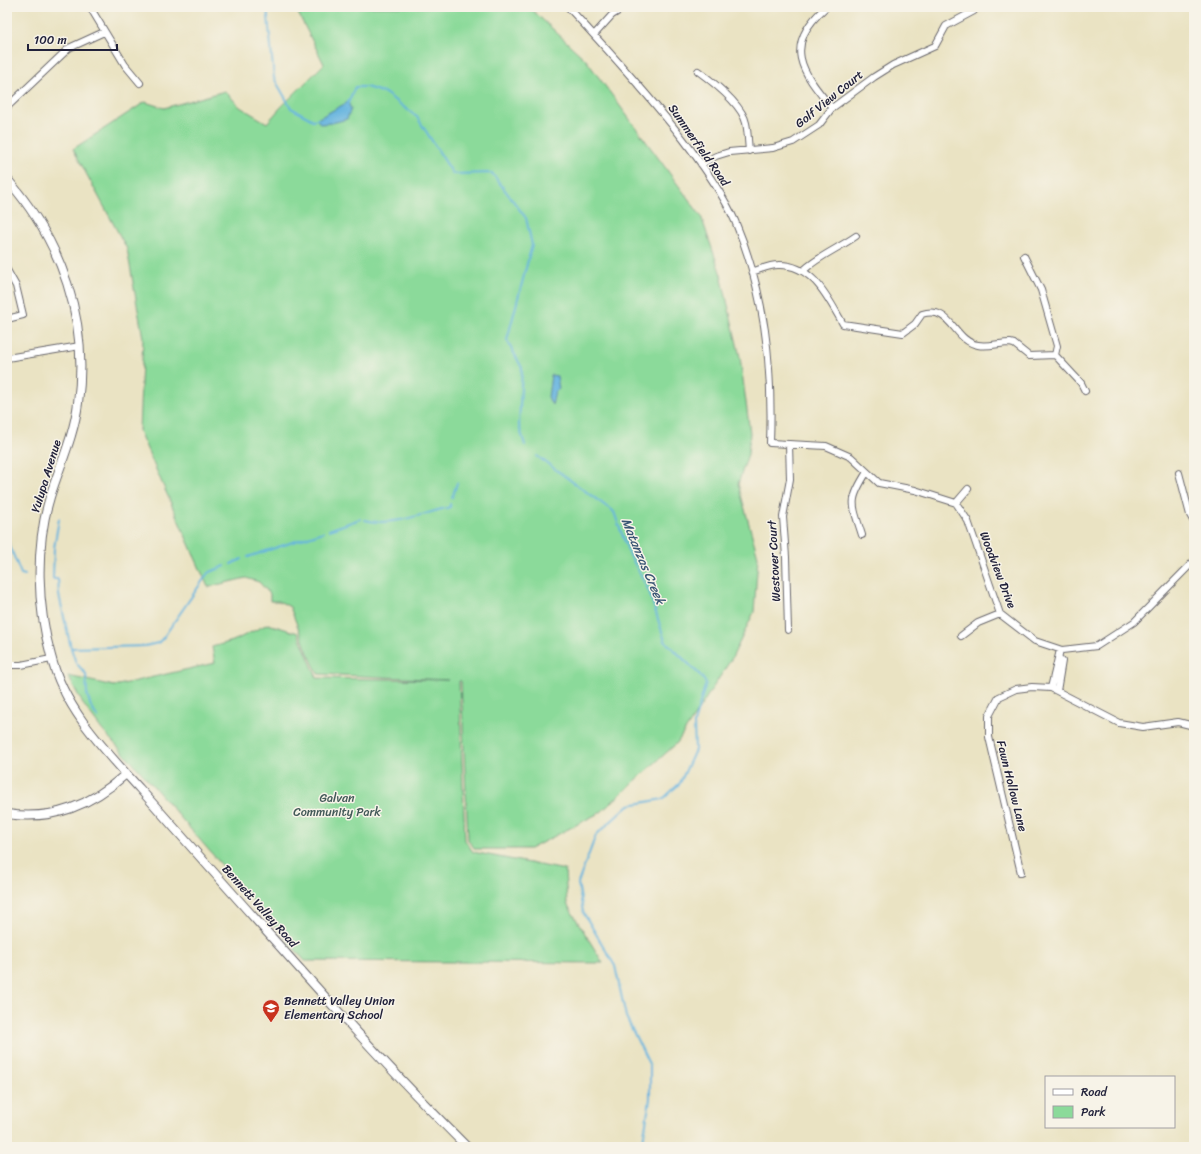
<svg xmlns="http://www.w3.org/2000/svg" width="1201" height="1154" font-family="Sriracha,sans-serif">
<style>
.green{fill:#8bda9a;stroke:#567e6a}
.water{fill:#65b4df;stroke:#446b8d}
.lines{fill:none;stroke-linecap:round;stroke-linejoin:round}
.stream{stroke:#65b4df;stroke-width:2}
.minor-casing{stroke:#68666b;stroke-width:8}
.tertiary-casing{stroke:#68666b;stroke-width:10}
.minor{stroke:#fff;stroke-width:6}
.tertiary{stroke:#fff;stroke-width:8}
.labels{text-anchor:middle;stroke-width:3;stroke-linejoin:round;paint-order:stroke}
.street-label{font-size:12px;fill:#22223b;stroke:#f7f3e8}
.park-label{font-size:12px;fill:#425958;stroke:#f7f3e8}
.poi-label{font-size:12px;fill:#22223b;stroke:#f7f3e8;text-anchor:start}
.water-label{font-size:13px;font-style:italic;fill:#395574;stroke:#f7f3e8}
</style>
<rect width="100%" height="100%" fill="#f7f3e8"/>
<filter id="ink" filterUnits="userSpaceOnUse"><feTurbulence type="fractalNoise" baseFrequency=".025" numOctaves="2"/><feDisplacementMap in="SourceGraphic" scale="8" xChannelSelector="R" yChannelSelector="G"/><feConvolveMatrix kernelMatrix="1 2 1 2 8 2 1 2 1" color-interpolation-filters="sRGB"/></filter>
<filter id="wash" filterUnits="userSpaceOnUse"><feTurbulence type="fractalNoise" baseFrequency=".012" numOctaves="4" result="noise"/><feDisplacementMap in="SourceGraphic" scale="16" xChannelSelector="R" yChannelSelector="G"/><feGaussianBlur stdDeviation="0.9" result="paint"/><feColorMatrix in="noise" values="0 0 0 0 0 0 0 0 0 0 0 0 0 0 0 0 0 1.4 0 .05"/><feComposite in="paint" operator="in"/></filter>
<g filter="url(#wash)">
<rect width="100%" height="100%" fill="#eae3c3"/>
<path class="green" d="M 295,7 L 529,7 L 586,60 L 701,216 L 721,275 L 740,357 L 750,433 L 748,454 L 738,484 L 758,557 L 754,612 L 732,658 L 677,743 L 601,812 L 530,849 L 475,849 L 468,840 L 461,681 L 459,681 L 465,840 L 473,852 L 565,870 L 567,904 L 603,963 L 305,961 L 141,772 L 102,730 L 83,704 L 68,676 L 114,686 L 215,663 L 212,647 L 233,641 L 268,624 L 298,633 L 317,678 L 448,680 L 318,674 L 308,653 L 290,607 L 279,601 L 270,601 L 270,594 L 259,582 L 246,578 L 208,587 L 139,431 L 143,338 L 127,249 L 73,149 L 145,102 L 164,108 L 225,91 L 240,107 L 267,123 L 282,106 L 324,64 Z"/>
<path class="water" d="M 348,102 L 351,109 L 347,119 L 332,123 L 320,124 L 317,119 Z
M 551,375 L 557,376 L 559,389 L 555,392 L 552,405 L 548,397 Z"/>
<g class="lines">
<path class="stream" d="M 267,7 L 274,78 L 291,108 L 313,120 L 318,119
M 348,103 L 355,87 L 366,87 L 385,93 L 417,117 L 453,174 L 492,173 L 526,218 L 532,245 L 507,340 L 522,368 L 519,426 L 525,445
M 537,456 L 614,512 L 628,551 L 649,591 L 665,641 L 700,675 L 706,683 L 694,723 L 695,750 L 680,783 L 663,799 L 629,805 L 596,835 L 578,883 L 583,912 L 615,966 L 626,1017 L 650,1066 L 650,1099 L 642,1147
M 452,498 L 457,483
M 59,519 L 54,548 L 53,579 L 58,579 L 59,595 L 71,648 L 145,646 L 158,643 L 163,638 L 208,573 L 225,566
M 365,520 C 392,527 424,513 450,507 L 450,504
M 329,530 L 360,519
M 7,539 L 21,574 L 25,575
M 248,557 L 323,532
M 231,564 L 242,559
M 71,648 L 76,663 L 86,674 L 87,694 L 91,707 L 98,718"/>
</g>
</g>
<g filter="url(#ink)">
<g class="lines">
<g class="minor-casing">
<path id="minor" d="M 90,7 L 125,65 L 140,83
M 568,7 C 608,50 647,93 683,139 C 702,164 722,192 735,221 C 765,292 773,366 770,443 L 826,446 L 851,457 L 879,483 L 915,490 L 956,503 L 968,521 L 1000,614 L 1035,641 L 1062,650 L 1097,646 L 1134,622 L 1194,561
M 826,7 C 782,46 801,71 832,108
M 594,35 L 612,15 L 625,7
M 698,71 C 713,82 742,104 746,123 C 748,132 748,142 749,151
M 7,107 L 69,48 L 104,32
M 701,164 L 716,156 L 729,152 L 773,148 L 793,142 L 819,125 L 832,108 L 874,77 L 893,65 L 935,46 L 946,26 L 974,11 L 974,7
M 1024,256 L 1041,290 L 1057,346 L 1055,355
M 7,270 L 16,286 L 23,315 L 7,319
M 804,270 C 819,256 839,248 856,236
M 754,271 C 761,269 770,265 778,265 C 813,264 828,298 843,324 L 903,333 L 915,324 L 922,314 C 952,305 953,341 978,345 C 988,347 1000,343 1010,343 L 1014,344 L 1029,356 L 1055,355 L 1081,383 L 1085,391
M 7,358 L 80,346
M 1179,473 L 1190,515 L 1194,522
M 956,503 L 968,489
M 862,535 C 852,503 848,502 867,472
M 788,630 L 786,557 L 783,517 L 790,479 L 789,444
M 961,636 L 978,623 L 1000,614
M 7,665 L 21,665 L 51,659
M 1051,688 L 1060,650
M 1057,691 L 1062,661 L 1059,658
M 1021,873 L 989,737 L 989,716 L 999,697 L 1016,689 L 1032,687 L 1051,688 L 1119,723 L 1143,727 L 1178,722 L 1194,726"/>
</g>
<g class="tertiary-casing">
<path id="tertiary" d="M 7,179 C 62,242 89,320 78,403 C 74,436 60,465 50,497 C 35,547 37,606 51,656 C 64,709 105,750 140,789 C 163,815 186,841 209,867 C 294,962 377,1058 467,1147
M 7,814 C 54,821 91,805 126,774"/>
</g>
<use href="#minor" class="minor"/>
<use href="#tertiary" class="tertiary"/>
</g>
</g>
<defs>
<g id="school-pin" transform="scale(0.9)"><path d="M0 17L-7.5 6A9.5 9.5 0 1 1 7.5 6Z" fill="#c8321e" stroke="#f7f3e8"/><path d="M0-5L7-2L0 1L-7-2ZM-4 1L0 2.5L4 1V4Q0 6-4 4Z" fill="#fff"/></g>
</defs>
<g fill-rule="evenodd">
<use href="#school-pin" x="271" y="1008"/>
</g>
<g class="labels">
<g class="street-label">
<text transform="translate(829 99) rotate(-39)" y="4">Golf View Court</text>
<text transform="translate(699 145) rotate(55)" y="4">Summerfield Road</text>
<text transform="translate(46 476) rotate(-73)" y="4">Yulupa Avenue</text>
<text transform="translate(774 561) rotate(-93)" y="4">Westover Court</text>
<text transform="translate(998 570) rotate(69)" y="4">Woodview Drive</text>
<text transform="translate(1012 786) rotate(76)" y="4">Fawn Hollow Lane</text>
<text transform="translate(260 906) rotate(48)" y="4">Bennett Valley Road</text>
</g>
<g class="park-label">
<text x="337" y="802">Galvan<tspan x="337" dy="14">Community Park</tspan></text>
</g>
<g class="poi-label">
<text x="284" y="1005">Bennett Valley Union<tspan x="284" dy="14">Elementary School</tspan></text>
</g>
<g class="water-label">
<text transform="translate(644 561) rotate(67)" y="5">Matanzas Creek</text>
</g>
</g>
<rect width="1201" height="1154" fill="none" stroke="#f7f3e8" stroke-width="24"/>
<rect x="1045" y="1076" width="130" height="52" fill="#f7f3e8" stroke="#a29fa3"/>
<rect x="1053" y="1089" width="20" height="6" fill="#ffffff" stroke="#a29fa3"/>
<text x="1081" y="1096" font-size="12" fill="#22223b">Road</text>
<rect x="1053" y="1106" width="20" height="12" fill="#8bda9a" stroke="#a29fa3"/>
<text x="1081" y="1116" font-size="12" fill="#22223b">Park</text>
<path d="M28 44v6h89v-6" fill="none" stroke="#22223b" stroke-width="2"/>
<text x="34" y="44" font-size="12" fill="#22223b" stroke="#f7f3e8" stroke-width="3" paint-order="stroke">100 m</text>
</svg>
